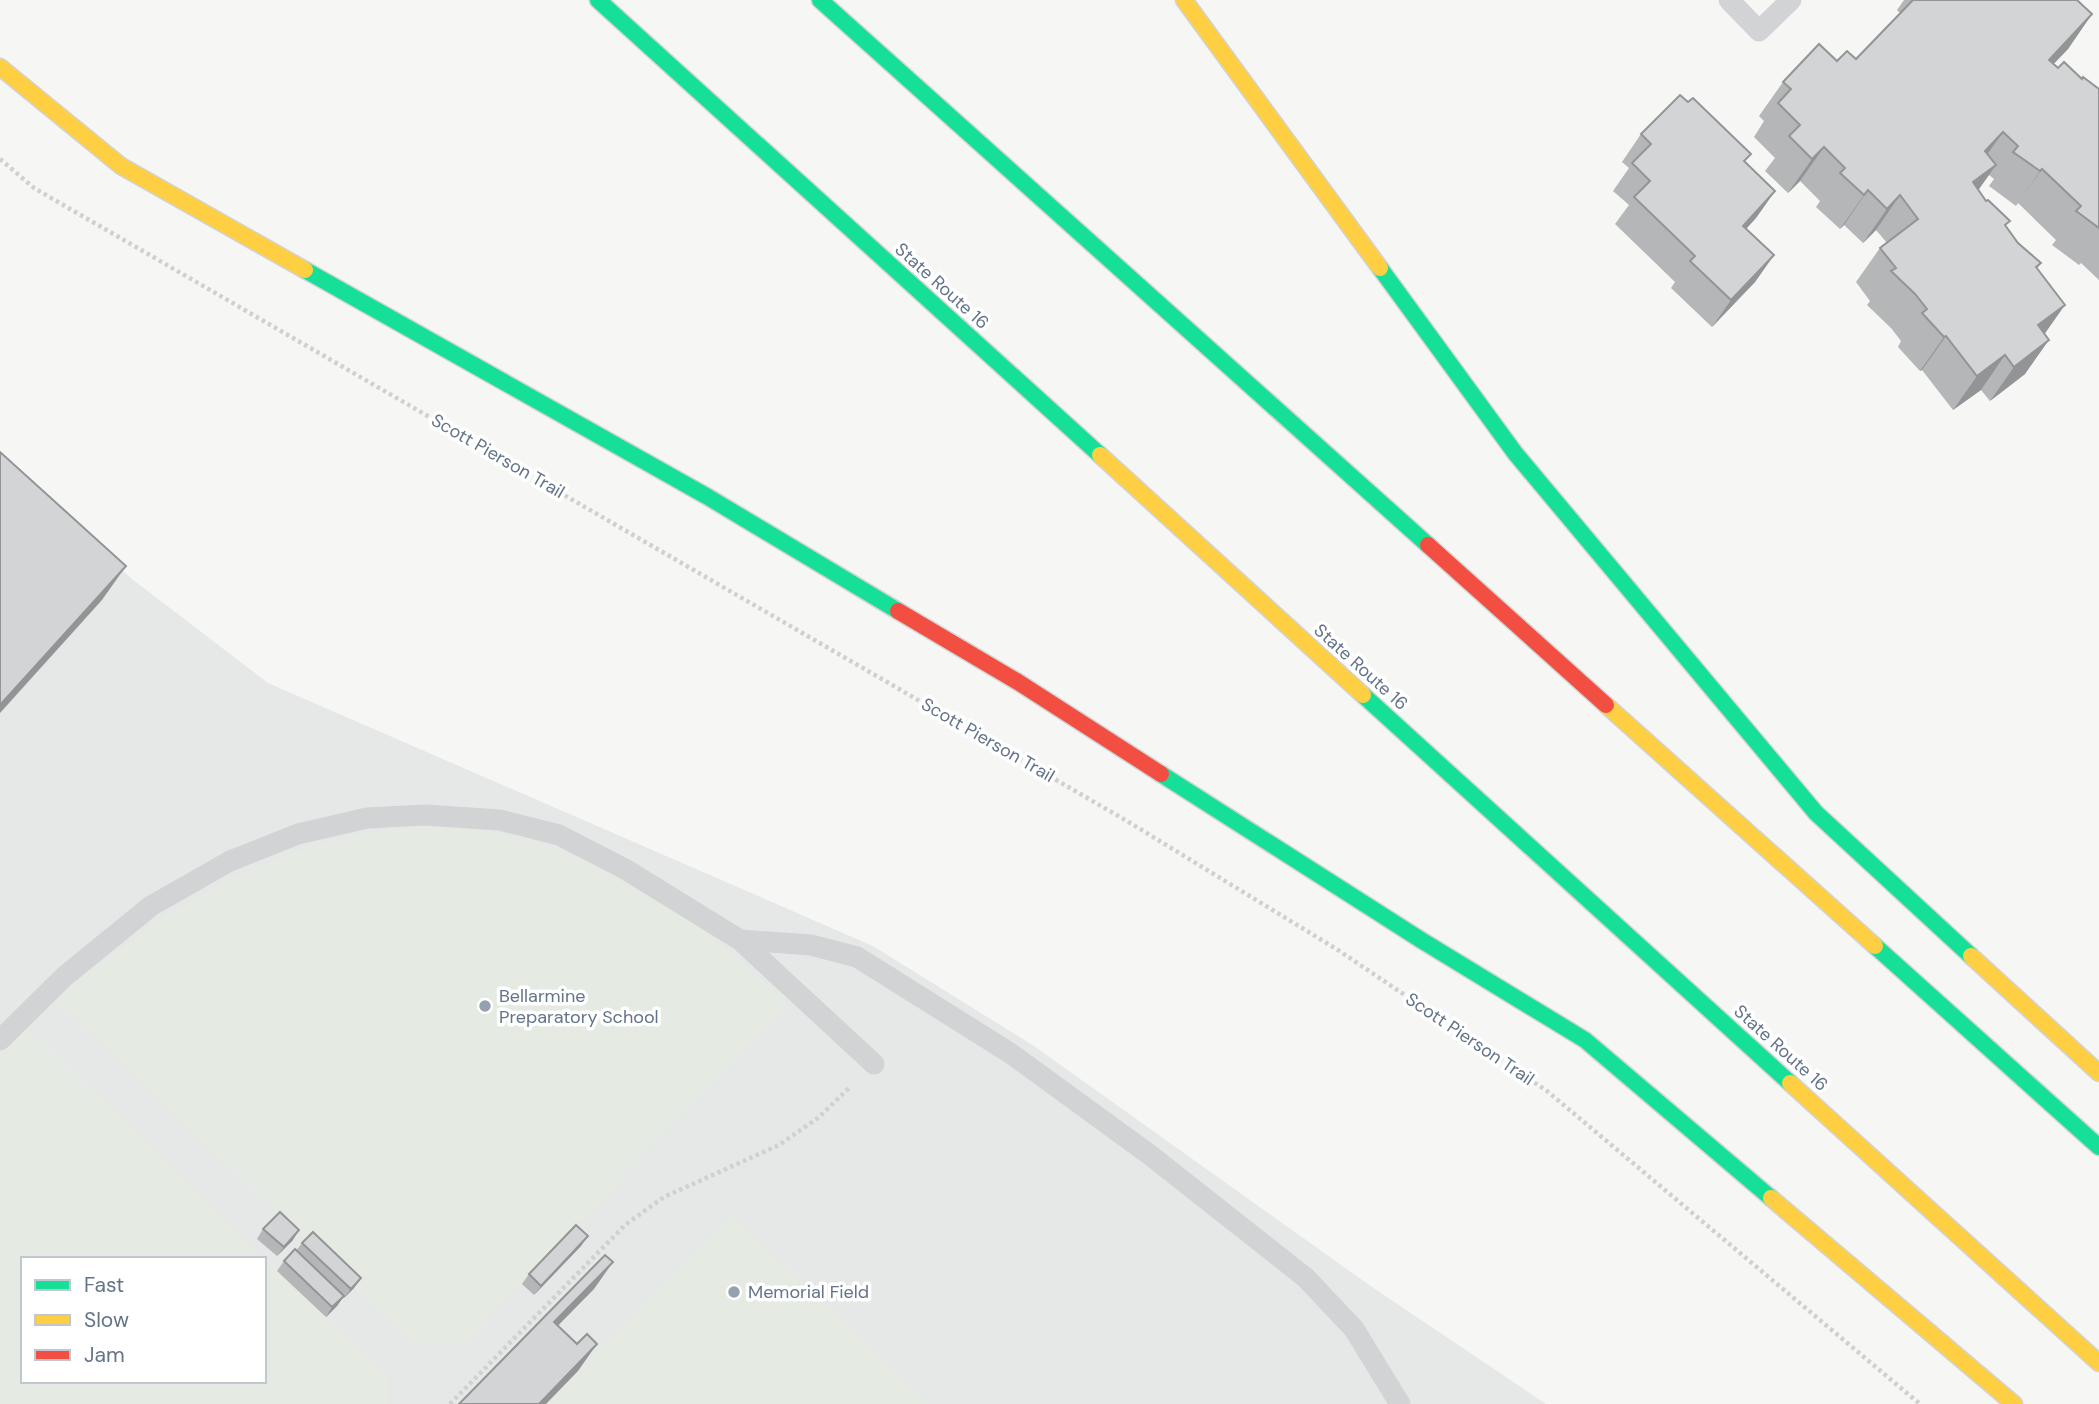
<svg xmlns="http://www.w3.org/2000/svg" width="2099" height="1404" font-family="'DM Sans',sans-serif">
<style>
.built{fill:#e6e8e8;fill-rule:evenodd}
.pitch{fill:#e5eae3;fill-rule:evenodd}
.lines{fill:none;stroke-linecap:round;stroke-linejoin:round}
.fast-casing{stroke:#d1d3d4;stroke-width:19}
.slow-casing{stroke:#d1d3d4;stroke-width:19}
.jam-casing{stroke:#d1d3d4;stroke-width:19}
.path{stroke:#cfd0d0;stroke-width:4.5;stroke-dasharray:3.5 3.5;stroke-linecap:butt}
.lane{stroke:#d2d3d4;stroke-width:21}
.fast{stroke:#16e098;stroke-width:16}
.slow{stroke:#ffcf43;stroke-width:16}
.jam{stroke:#f24e42;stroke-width:16}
.wall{fill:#b5b6b7}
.shaded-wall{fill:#939495}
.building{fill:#d2d4d5;stroke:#939495;stroke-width:2}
.poi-dot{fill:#96a1af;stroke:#fff;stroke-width:2.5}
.labels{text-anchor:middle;stroke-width:7;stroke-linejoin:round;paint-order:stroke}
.street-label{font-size:18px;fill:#637389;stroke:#fff}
.poi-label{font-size:18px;fill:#637389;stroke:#fff;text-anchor:start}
</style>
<rect width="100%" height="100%" fill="#f6f7f5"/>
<path class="built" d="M 0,459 L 132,579 L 268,683 L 873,946 L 1034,1046 L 1372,1287 L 1546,1404 L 0,1404 ZM 23,1259 L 264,1259 L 264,1381 L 23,1381 Z"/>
<path class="pitch" d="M 442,828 C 475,830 506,832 538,842 C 558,849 577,859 596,868 C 666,902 735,947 787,1005 L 465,1344 L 416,1346 L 56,1001 C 147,920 250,854 373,832 C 395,828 419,829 442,828 Z
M 28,1028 L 387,1376 L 387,1404 L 0,1404 L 0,1056 ZM 23,1259 L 264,1259 L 264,1381 L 23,1381 Z
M 732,1213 L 928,1404 L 546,1404 Z"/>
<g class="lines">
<g class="fast-casing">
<path id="fast" d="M 598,0 L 1100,455
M 820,0 L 1428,545
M 1380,268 L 1515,453 L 1816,813 L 1971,956
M 305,270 L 708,497 L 898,611
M 1363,695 L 1790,1083
M 1161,774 L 1421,940 L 1585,1040 L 1771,1198
M 1875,946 L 2099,1147"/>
</g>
<g class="slow-casing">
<path id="slow" d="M 1184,0 L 1380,268
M 0,67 L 121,166 L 305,270
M 1100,455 L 1363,695
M 1606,705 L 1875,946
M 1971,956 L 2099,1073
M 1790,1083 L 2099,1363
M 1771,1198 L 2014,1404"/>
</g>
<g class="jam-casing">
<path id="jam" d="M 1428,545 L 1606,705
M 898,611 L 1018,682 L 1161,774"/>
</g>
<path class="path" d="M 0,159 L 34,188 L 1127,821 L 1338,950 L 1547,1091 L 1920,1404
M 450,1404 L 625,1225 L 664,1197 L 779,1145 L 818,1118 L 850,1087"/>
<path class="lane" d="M 1729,0 L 1759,31 L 1791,0
M 740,940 L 811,945 L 857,957 L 1010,1053 L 1150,1155 L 1306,1278 L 1354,1329 L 1400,1404
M 0,1040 L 65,976 L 151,906 L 230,861 L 298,834 L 367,818 L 425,815 L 500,820 L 559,835 L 625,869 L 740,940 L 874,1064"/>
<use href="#fast" class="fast"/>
<use href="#slow" class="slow"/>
<use href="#jam" class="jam"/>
</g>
<path class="wall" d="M 1904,0 L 2077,0 L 2092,14 L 2068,49 L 2053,64 L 2058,68 L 2082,79 L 2099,89 L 2099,280 L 2081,263 L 2079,265 L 2052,245 L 2056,240 L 2018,203 L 2016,206 L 1989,186 L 1994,179 L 1989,175 L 1978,190 L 2018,243 L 2041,263 L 2037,269 L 2045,334 L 2025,374 L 1990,401 L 1981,390 L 1953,410 L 1922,370 L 1920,371 L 1898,347 L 1901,341 L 1891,328 L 1867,305 L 1870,301 L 1856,282 L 1880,248 L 1887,243 L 1876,230 L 1863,243 L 1844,225 L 1840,229 L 1816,207 L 1820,201 L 1800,181 L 1788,193 L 1765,171 L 1775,158 L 1754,137 L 1764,121 L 1759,116 L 1783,82 L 1837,61 L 1856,59 L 1900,13 L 1897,10 Z
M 1641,134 L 1745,162 L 1775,191 L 1756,218 L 1746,229 L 1774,255 L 1755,282 L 1712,327 L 1671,288 L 1675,282 L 1615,224 L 1629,205 L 1613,191 L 1629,168 L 1622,162 Z
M 263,1229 L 293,1240 L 277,1256 L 257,1239 Z
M 302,1243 L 361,1278 L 354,1288 L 344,1298 L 343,1297 L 337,1306 L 326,1317 L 277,1271 L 284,1261 L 296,1251 Z
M 581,1246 L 534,1295 L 522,1284 L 529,1274 Z"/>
<path class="shaded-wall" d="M 2092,14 L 2068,49 L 2025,94 L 2049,60 Z
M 2003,132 L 1979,166 L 1985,151 Z
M 1824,147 L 1800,181 L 1788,193 L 1812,159 Z
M 1996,165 L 1972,199 L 1973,182 Z
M 2042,169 L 2018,203 L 2016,206 L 2040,171 Z
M 1868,190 L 1844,225 L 1840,229 L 1864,195 Z
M 1775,191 L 1756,218 L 1724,253 L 1743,226 Z
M 1900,195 L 1876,230 L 1863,243 L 1887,209 Z
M 1774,255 L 1755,282 L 1712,327 L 1731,300 Z
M 2065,305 L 2041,339 L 2038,325 Z
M 1946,336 L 1922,370 L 1920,371 L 1944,337 Z
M 2049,340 L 2025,374 L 1990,401 L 2014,367 Z
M 2005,355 L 1981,390 L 1953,410 L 1977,376 Z
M 126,566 L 102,600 L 0,713 L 0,705 Z
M 299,1230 L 293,1240 L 277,1256 L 284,1247 Z
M 588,1236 L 581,1246 L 534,1295 L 541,1286 Z
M 613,1262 L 594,1289 L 535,1349 L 554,1322 Z
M 361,1278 L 354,1288 L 344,1298 L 351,1289 Z
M 344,1296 L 337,1306 L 326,1317 L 332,1307 Z
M 597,1344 L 578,1371 L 546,1404 L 539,1404 Z"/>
<path class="building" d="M 1913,0 L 2077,0 L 2092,14 L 2049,60 L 2058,68 L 2064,62 L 2082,79 L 2083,77 L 2099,89 L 2099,228 L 2076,211 L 2081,206 L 2042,169 L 2040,171 L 2013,152 L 2018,146 L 2003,132 L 1985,151 L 1996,165 L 1973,182 L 1986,201 L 1988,200 L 2010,221 L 2005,225 L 2018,243 L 2041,263 L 2036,267 L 2065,305 L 2038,325 L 2049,340 L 2014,367 L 2005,355 L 1977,376 L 1946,336 L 1944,337 L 1922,313 L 1927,309 L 1915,294 L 1891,271 L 1896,268 L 1880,248 L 1918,219 L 1900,195 L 1887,209 L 1868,190 L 1864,195 L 1840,173 L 1845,168 L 1824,147 L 1812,159 L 1789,136 L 1800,125 L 1778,103 L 1791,89 L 1783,82 L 1819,44 L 1837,61 L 1847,51 L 1856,59 Z
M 1680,95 L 1688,102 L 1693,98 L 1751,154 L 1744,161 L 1775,191 L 1743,226 L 1774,255 L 1731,300 L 1690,261 L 1695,256 L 1634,197 L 1650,181 L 1632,163 L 1651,144 L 1641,134 Z
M 0,452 L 126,566 L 0,705 Z
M 280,1212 L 299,1230 L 284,1247 L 263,1229 Z
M 576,1225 L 588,1236 L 541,1286 L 529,1274 Z
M 313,1232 L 361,1278 L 351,1289 L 302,1243 Z
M 295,1249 L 344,1296 L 332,1307 L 284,1261 Z
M 605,1255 L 613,1262 L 554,1322 L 577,1344 L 587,1334 L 597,1344 L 539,1404 L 459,1404 Z"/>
<g class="poi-dot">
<circle cx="485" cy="1006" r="7"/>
<circle cx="734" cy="1292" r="7"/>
</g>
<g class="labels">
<g class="street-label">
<text transform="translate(942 286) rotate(42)" y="6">State Route 16</text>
<text transform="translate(498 456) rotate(30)" y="6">Scott Pierson Trail</text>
<text transform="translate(1361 667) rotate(42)" y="6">State Route 16</text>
<text transform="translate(988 740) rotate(30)" y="6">Scott Pierson Trail</text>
<text transform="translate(1470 1039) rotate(34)" y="6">Scott Pierson Trail</text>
<text transform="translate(1781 1048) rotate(42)" y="6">State Route 16</text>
</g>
<g class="poi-label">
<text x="499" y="1002">Bellarmine<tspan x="499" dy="21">Preparatory School</tspan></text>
<text x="748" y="1298">Memorial Field</text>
</g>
</g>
<rect x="21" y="1257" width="245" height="126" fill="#ffffff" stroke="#c1c7d0" stroke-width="2"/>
<rect x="35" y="1280" width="35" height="10" fill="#16e098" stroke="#c1c7d0" stroke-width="2"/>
<text x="84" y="1292" font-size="21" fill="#637389">Fast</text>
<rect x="35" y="1315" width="35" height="10" fill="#ffcf43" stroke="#c1c7d0" stroke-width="2"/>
<text x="84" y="1327" font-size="21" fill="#637389">Slow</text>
<rect x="35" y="1350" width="35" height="10" fill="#f24e42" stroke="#c1c7d0" stroke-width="2"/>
<text x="84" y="1362" font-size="21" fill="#637389">Jam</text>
</svg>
